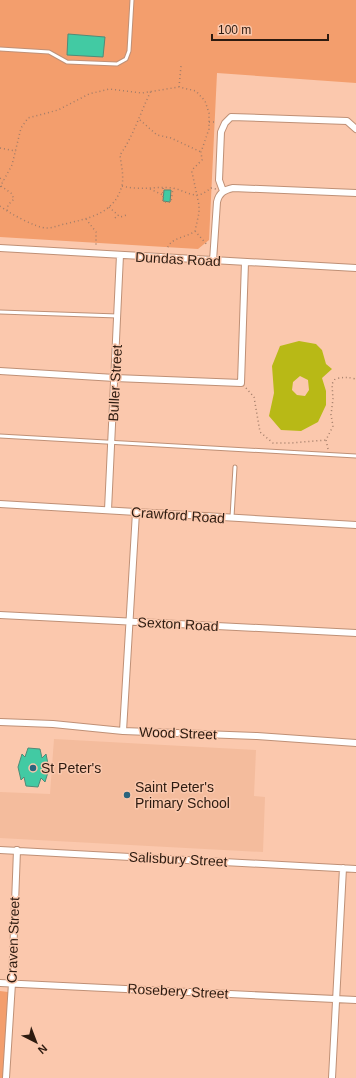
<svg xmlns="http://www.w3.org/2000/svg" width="356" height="1078" font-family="Helvetica,sans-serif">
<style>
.built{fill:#f4bc9d}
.green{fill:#f39e6d}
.water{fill:#b8b916;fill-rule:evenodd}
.building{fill:#42caa3;stroke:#518b77}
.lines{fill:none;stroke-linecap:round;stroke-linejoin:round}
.service-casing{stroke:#bf9076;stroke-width:5}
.minor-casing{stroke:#bf9076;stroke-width:8}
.path{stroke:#a27d69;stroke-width:1.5;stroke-dasharray:1 3;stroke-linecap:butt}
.service{stroke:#fff;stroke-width:3}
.minor{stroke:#fff;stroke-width:6}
.poi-dot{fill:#2b647d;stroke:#fbc8ad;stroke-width:1.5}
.labels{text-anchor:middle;stroke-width:3;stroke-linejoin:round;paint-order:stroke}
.street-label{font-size:14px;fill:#2d1b10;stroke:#fbc8ad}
.poi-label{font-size:14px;fill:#2d1b10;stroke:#fbc8ad;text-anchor:start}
</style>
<rect width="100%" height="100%" fill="#fbc8ad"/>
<path class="built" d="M 54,739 L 256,750 L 254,796 L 265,797 L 263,852 L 0,838 L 0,792 L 50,794 Z"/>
<path class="green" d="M 0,0 L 356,0 L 356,83 L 217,73 L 209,240 L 198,249 L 0,237 Z
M 0,991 L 8,992 L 9,1078 L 0,1078 Z"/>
<path class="water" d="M 299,341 L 316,344 L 322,350 L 326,364 L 332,369 L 322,378 L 326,391 L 326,405 L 318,422 L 301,431 L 281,430 L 269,416 L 274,393 L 272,366 L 280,346 ZM 300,376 L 308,380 L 309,390 L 305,396 L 297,395 L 292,390 L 293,382 Z"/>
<path class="building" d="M 68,34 L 105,37 L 103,57 L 67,55 Z
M 164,190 L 171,190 L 170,202 L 163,201 Z
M 28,748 L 40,749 L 42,758 L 46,754 L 49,769 L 45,782 L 41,778 L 38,787 L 26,786 L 24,777 L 21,780 L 18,767 L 22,754 L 25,757 Z"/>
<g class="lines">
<g class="service-casing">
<path id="service" d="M 0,49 L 49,52 L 67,62 L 117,64 L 126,59 L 129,51 L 132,0
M 0,312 L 118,316
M 0,436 L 356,456
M 232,517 L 235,467"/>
</g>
<g class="minor-casing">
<path id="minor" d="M 223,191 L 219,180 L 221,132 L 225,123 L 231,117 L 347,121 L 356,129
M 0,248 L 356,268
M 213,261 L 217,202 C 219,193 224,190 233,188 L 356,193
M 0,371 L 115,378 L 241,383 L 245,262
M 0,504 L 356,525
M 108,510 L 120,255
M 0,615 L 356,633
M 0,722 L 53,724 L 123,731 L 257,736 L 356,743
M 123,731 L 136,512
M 0,850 L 356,869
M 0,983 L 356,1000
M 6,1078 L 12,983 L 17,850
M 332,1078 L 343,868"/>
</g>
<path class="path" d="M 179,87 L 181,66
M 140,120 L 157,135 L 171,138 L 201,152
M 209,122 L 217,122
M 0,148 L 16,151
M 0,178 L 3,181
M 1,186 L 11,193 L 14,199 L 8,205 L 7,212
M 122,186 C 141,191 154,186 172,188 C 180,189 189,195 197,195 C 202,195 207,191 211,188 L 216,189
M 0,187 L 12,165 L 21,128 L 28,118 L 58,110 L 89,94 L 109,89 L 142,93 L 179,87 L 196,91 L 205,101 L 209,113 L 209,129 L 201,152 L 202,160 L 193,169 L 192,172 L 199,205 L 199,213 L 195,231 C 186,238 171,237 167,249
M 163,188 L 163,202 L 171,202 L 173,188
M 150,189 L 163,195
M 0,206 C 9,213 36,228 47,228 C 53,228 59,225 65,224 C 89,218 115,214 122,185 C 124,175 121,164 120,155 C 134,135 140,113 151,91
M 109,207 L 120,217 L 127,215
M 115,218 L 118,215
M 86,219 L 96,232 L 96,245
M 195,231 L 208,246
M 246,388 L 254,397 L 260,432 L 273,443 L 291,443 L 326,440
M 328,449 L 326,440 L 333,426 L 331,415 L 333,399 L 332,384 L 335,379 C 343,377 348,377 356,379"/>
<use href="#service" class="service"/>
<use href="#minor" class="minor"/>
</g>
<g class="poi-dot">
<circle cx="33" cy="768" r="4"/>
<circle cx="127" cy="795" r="4"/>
</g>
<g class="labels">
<g class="street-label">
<text transform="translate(178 259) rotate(3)" y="5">Dundas Road</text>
<text transform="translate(115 383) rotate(-87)" y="5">Buller Street</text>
<text transform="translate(178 515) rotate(4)" y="5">Crawford Road</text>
<text transform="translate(178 624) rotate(3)" y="5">Sexton Road</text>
<text transform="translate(178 733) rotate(2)" y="5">Wood Street</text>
<text transform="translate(178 859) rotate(3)" y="5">Salisbury Street</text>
<text transform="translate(13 940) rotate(-88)" y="5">Craven Street</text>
<text transform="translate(178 991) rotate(3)" y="5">Rosebery Street</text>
</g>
<g class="poi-label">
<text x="41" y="773">St Peter's</text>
<text x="135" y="792">Saint Peter's<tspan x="135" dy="16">Primary School</tspan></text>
</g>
</g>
<g transform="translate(36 1042) rotate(138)" stroke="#fbc8ad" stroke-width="3" paint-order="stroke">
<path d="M0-3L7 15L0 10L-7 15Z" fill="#2d1b10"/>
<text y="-6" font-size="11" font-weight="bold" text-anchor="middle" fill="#2d1b10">N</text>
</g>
<path d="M212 34v6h116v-6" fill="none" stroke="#2d1b10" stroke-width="2"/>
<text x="218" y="34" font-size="12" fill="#2d1b10" stroke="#fbc8ad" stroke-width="3" paint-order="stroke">100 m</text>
</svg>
